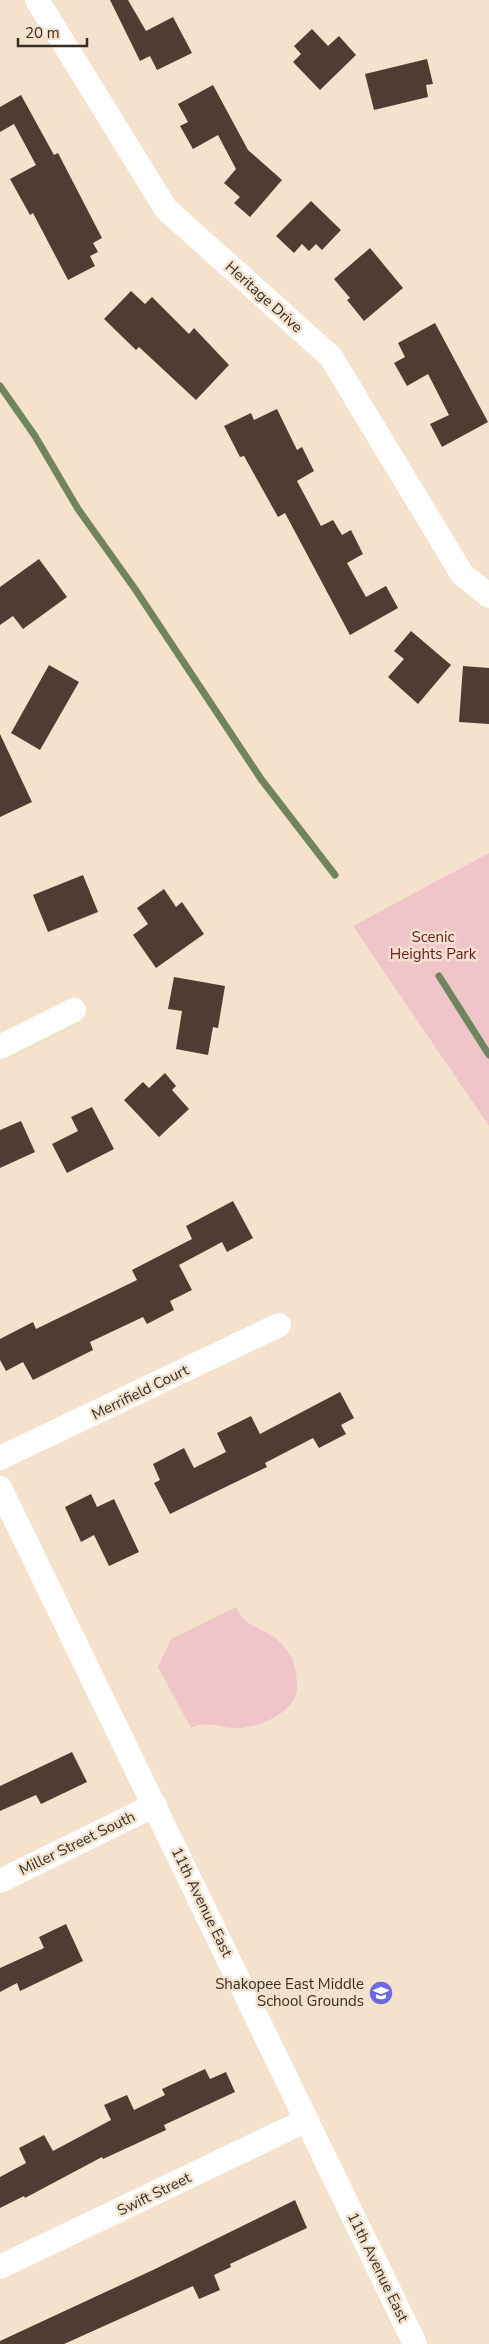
<svg xmlns="http://www.w3.org/2000/svg" width="489" height="2344" font-family="'Nunito Sans',sans-serif">
<style>
.green{fill:#f0c5c9}
.lines{fill:none;stroke-linecap:round;stroke-linejoin:round}
.stream{stroke:#70845d;stroke-width:7}
.building{fill:#513c33}
.minor{stroke:#fff;stroke-width:24}
.labels{text-anchor:middle;stroke-width:5;stroke-linejoin:round;paint-order:stroke}
.street-label{font-size:15px;fill:#342e26;stroke:#f4e2cd}
.park-label{font-size:15px;fill:#66182a;stroke:#f4e2cd}
.poi-label{font-size:15px;fill:#342e26;stroke:#f4e2cd;text-anchor:end}
</style>
<rect width="100%" height="100%" fill="#f4e2cd"/>
<path class="green" d="M 489,853 L 489,1126 L 353,926 Z
M 236,1607 C 239,1611 241,1617 245,1620 C 257,1631 272,1631 285,1648 C 295,1659 297,1673 297,1687 C 297,1712 260,1727 239,1728 C 220,1729 209,1719 191,1728 L 158,1667 L 171,1639 Z"/>
<g class="lines">
<path class="stream" d="M 0,386 L 35,436 L 78,509 L 135,589 L 261,779 L 335,875
M 439,976 L 489,1055"/>
</g>
<path class="building" d="M 110,0 L 128,0 L 146,31 L 173,17 L 192,53 L 157,70 L 150,56 L 140,61 Z
M 312,29 L 328,46 L 339,36 L 356,55 L 320,90 L 293,62 L 301,54 L 294,46 Z
M 427,59 L 433,84 L 426,85 L 428,97 L 374,110 L 365,74 Z
M 213,85 L 248,150 L 282,180 L 250,217 L 234,203 L 240,197 L 224,183 L 236,169 L 218,135 L 193,149 L 180,126 L 188,122 L 178,104 Z
M 21,95 L 54,155 L 58,153 L 102,238 L 93,243 L 98,252 L 90,256 L 95,266 L 68,280 L 33,213 L 30,215 L 10,179 L 36,165 L 14,124 L 0,132 L 0,107 Z
M 311,201 L 341,230 L 322,250 L 316,244 L 309,251 L 302,244 L 294,253 L 276,236 Z
M 370,248 L 403,288 L 364,321 L 347,300 L 350,298 L 334,279 Z
M 131,291 L 145,304 L 152,297 L 189,334 L 194,328 L 229,365 L 196,400 L 139,347 L 136,350 L 104,319 Z
M 435,323 L 488,422 L 442,447 L 430,424 L 449,415 L 428,374 L 407,386 L 394,363 L 405,357 L 398,343 Z
M 277,409 L 297,450 L 302,447 L 314,471 L 297,481 L 321,526 L 333,520 L 342,535 L 351,530 L 363,554 L 347,563 L 366,597 L 386,586 L 398,608 L 350,635 L 285,513 L 278,517 L 244,456 L 240,457 L 224,426 L 251,413 L 254,420 Z
M 39,559 L 67,597 L 23,629 L 13,616 L 0,625 L 0,587 Z
M 411,631 L 451,665 L 418,704 L 388,677 L 404,659 L 394,651 Z
M 49,665 L 79,682 L 40,750 L 11,733 Z
M 463,666 L 489,668 L 489,724 L 459,722 Z
M 0,734 L 32,802 L 0,817 Z
M 83,875 L 98,912 L 48,932 L 33,895 Z
M 164,889 L 176,907 L 182,902 L 204,934 L 156,968 L 133,935 L 148,924 L 137,908 Z
M 174,977 L 225,986 L 218,1028 L 213,1027 L 208,1055 L 176,1049 L 182,1011 L 168,1009 Z
M 165,1073 L 176,1086 L 172,1090 L 189,1109 L 159,1137 L 124,1100 L 143,1082 L 149,1088 Z
M 92,1107 L 114,1149 L 67,1173 L 52,1144 L 78,1131 L 71,1117 Z
M 21,1121 L 35,1152 L 0,1168 L 0,1130 Z
M 233,1201 L 253,1238 L 227,1252 L 222,1242 L 179,1265 L 192,1290 L 170,1301 L 174,1310 L 147,1324 L 143,1317 L 90,1342 L 93,1350 L 33,1380 L 23,1362 L 6,1371 L 0,1360 L 0,1339 L 33,1322 L 36,1329 L 137,1280 L 132,1270 L 192,1239 L 186,1226 Z
M 340,1392 L 354,1418 L 341,1425 L 346,1434 L 319,1448 L 313,1438 L 265,1463 L 267,1467 L 170,1514 L 154,1483 L 160,1480 L 153,1464 L 184,1448 L 194,1468 L 226,1452 L 217,1433 L 251,1416 L 260,1434 Z
M 91,1494 L 97,1507 L 114,1499 L 139,1552 L 109,1566 L 94,1535 L 81,1542 L 65,1507 Z
M 72,1752 L 87,1782 L 41,1804 L 36,1795 L 0,1811 L 0,1786 Z
M 66,1924 L 83,1961 L 20,1991 L 17,1983 L 0,1992 L 0,1968 L 44,1948 L 39,1937 Z
M 205,2069 L 210,2079 L 226,2072 L 235,2092 L 164,2125 L 166,2130 L 103,2159 L 102,2157 L 25,2198 L 24,2196 L 0,2208 L 0,2177 L 26,2163 L 19,2148 L 44,2135 L 53,2151 L 111,2120 L 104,2105 L 127,2095 L 134,2110 L 165,2095 L 162,2089 Z
M 295,2200 L 307,2228 L 230,2264 L 231,2267 L 214,2275 L 220,2290 L 199,2299 L 193,2286 L 64,2344 L 0,2344 L 0,2341 L 155,2269 Z"/>
<g class="lines">
<path class="minor" d="M 37,0 L 166,209 L 331,357 L 462,574 L 489,596
M 0,1047 L 74,1010
M 0,1458 L 279,1325
M 0,1488 L 415,2344
M 0,1881 L 155,1805
M 0,2267 L 307,2120"/>
</g>
<defs>
<g id="school-disc" transform="scale(1.25)"><circle r="9.5" fill="#6e6ae4" stroke="#f4e2cd"/><path d="M0-5L7-2L0 1L-7-2ZM-4 1L0 2.5L4 1V4Q0 6-4 4Z" fill="#fff"/></g>
</defs>
<g fill-rule="evenodd">
<use href="#school-disc" x="381" y="1993"/>
</g>
<g class="labels">
<g class="street-label">
<text transform="translate(264 297) rotate(42)" y="5">Heritage Drive</text>
<text transform="translate(140 1392) rotate(-26)" y="5">Merrifield Court</text>
<text transform="translate(77 1843) rotate(-26)" y="5">Miller Street South</text>
<text transform="translate(202 1902) rotate(64)" y="5">11th Avenue East</text>
<text transform="translate(154 2194) rotate(-26)" y="5">Swift Street</text>
<text transform="translate(378 2267) rotate(64)" y="5">11th Avenue East</text>
</g>
<g class="park-label">
<text x="433" y="942">Scenic<tspan x="433" dy="17">Heights Park</tspan></text>
</g>
<g class="poi-label">
<text x="364" y="1989">Shakopee East Middle<tspan x="364" dy="17">School Grounds</tspan></text>
</g>
</g>
<path d="M18 38v8h69v-8" fill="none" stroke="#342e26" stroke-width="2.5"/>
<text x="25" y="38" font-size="15" fill="#342e26" stroke="#f4e2cd" stroke-width="4" paint-order="stroke">20 m</text>
</svg>
